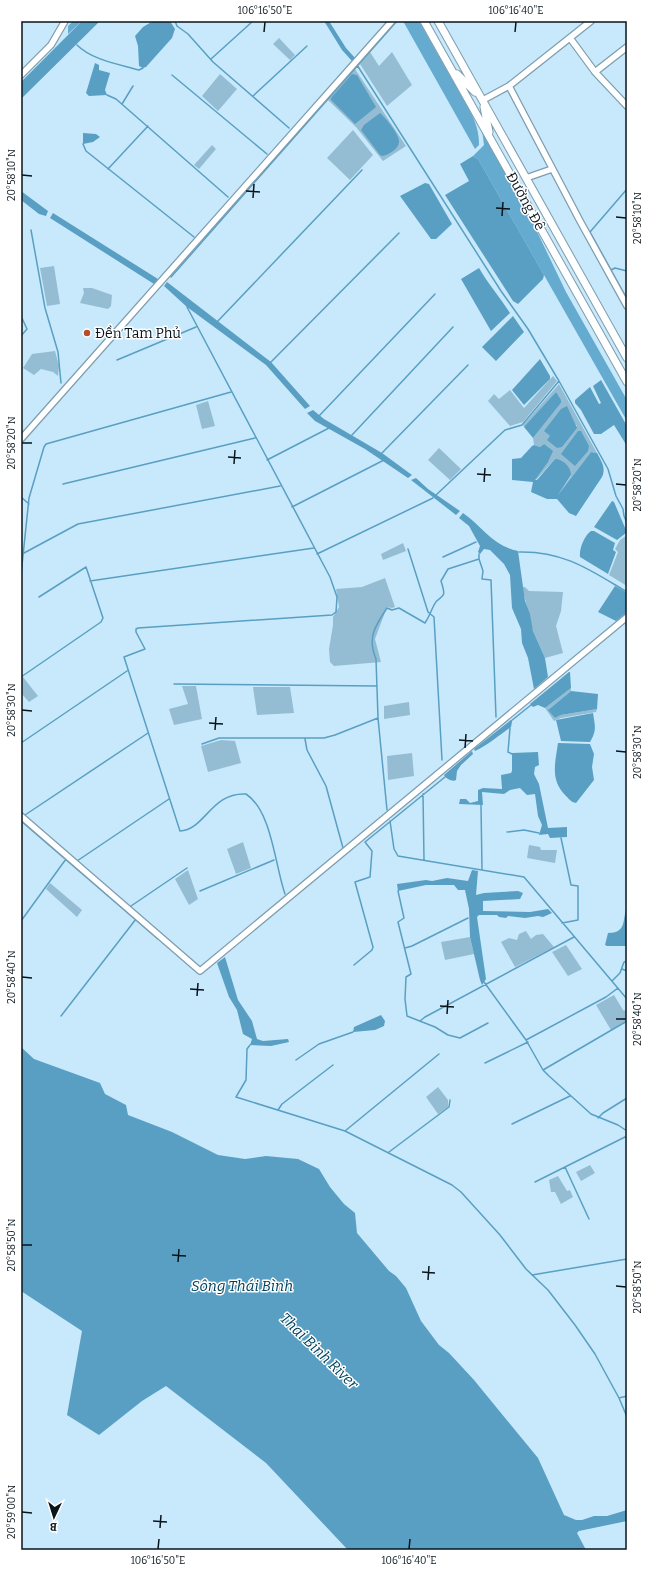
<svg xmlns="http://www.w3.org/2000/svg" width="648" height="1571" font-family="Bitter,serif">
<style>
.green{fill:#94bdd4;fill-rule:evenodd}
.forest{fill:#65abd0}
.water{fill:#599fc3}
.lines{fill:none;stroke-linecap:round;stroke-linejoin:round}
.stream{stroke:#599fc3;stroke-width:1.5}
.minor-casing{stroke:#7e9dae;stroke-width:8}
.tertiary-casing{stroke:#7e9dae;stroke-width:9}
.minor{stroke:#fff;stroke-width:5.5}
.tertiary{stroke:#fff;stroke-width:7}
.ticks{fill:none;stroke:#09141b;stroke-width:1.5}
.poi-dot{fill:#b44d28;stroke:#fff;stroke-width:1.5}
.labels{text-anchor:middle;stroke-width:3;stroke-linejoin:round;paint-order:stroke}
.street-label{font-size:14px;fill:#09141b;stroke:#fff}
.poi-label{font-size:14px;fill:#09141b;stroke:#fff;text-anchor:start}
.water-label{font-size:15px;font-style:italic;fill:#02415a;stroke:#fff}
.neatline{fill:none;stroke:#09141b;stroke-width:1.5}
.ticks-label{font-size:10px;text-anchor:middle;fill:#09141b}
</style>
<rect width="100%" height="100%" fill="#c8e9fb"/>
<path class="green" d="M 279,38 L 295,55 L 290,60 L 273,44 Z
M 370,52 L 379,66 L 392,52 L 412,85 L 387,106 L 360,64 Z
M 355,69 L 406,146 L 383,161 L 356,127 L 328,100 Z
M 220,74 L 237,89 L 218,111 L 202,96 Z
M 353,130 L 373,155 L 350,180 L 327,158 Z
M 212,145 L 216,149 L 199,169 L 194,165 Z
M 54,266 L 60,304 L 47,306 L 40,268 Z
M 83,288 L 92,288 L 112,295 L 111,306 L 108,309 L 80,303 L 84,293 Z
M 55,351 L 59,366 L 58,376 L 53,372 L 41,369 L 34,375 L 23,368 L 32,354 Z
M 553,376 L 557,381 L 523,422 L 510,426 L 488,401 L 494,394 L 499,399 L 510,390 L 524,408 Z
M 559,384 L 597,453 L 591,452 L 558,495 L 571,476 L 555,459 L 535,481 L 544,444 L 540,447 L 534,445 L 533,438 L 561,403 L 556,392 L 528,425 L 524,427 L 523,425 ZM 577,425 L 562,447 L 547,433 Z
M 208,401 L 215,426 L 202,429 L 196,405 Z
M 439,448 L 461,469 L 450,480 L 428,460 Z
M 627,535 L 627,586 L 609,575 L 618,552 L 615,549 L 620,540 Z
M 403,543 L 406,551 L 383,560 L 381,554 Z
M 385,578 L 395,607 L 392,608 L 387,607 L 375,639 L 381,662 L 334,666 L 330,662 L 329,649 L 333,625 L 333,617 L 339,607 L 336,589 L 362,587 Z
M 522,587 L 525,587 L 529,591 L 563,592 L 561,611 L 556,626 L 563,653 L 545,658 L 533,631 Z
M 23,677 L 38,696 L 29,702 L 21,693 L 21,678 Z
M 182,686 L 196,686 L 202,719 L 174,725 L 169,709 L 188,704 Z
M 253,687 L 290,687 L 294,713 L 257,715 Z
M 571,688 L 571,691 L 549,709 L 555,718 L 561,715 L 597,709 L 596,712 L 561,718 L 554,721 L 545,708 Z
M 409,702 L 410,715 L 384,719 L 384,706 Z
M 221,740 L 235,741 L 241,763 L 208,772 L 201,746 Z
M 412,753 L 414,776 L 388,780 L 387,756 Z
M 243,842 L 251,868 L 236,874 L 227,849 Z
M 529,845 L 540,847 L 541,850 L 557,850 L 555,863 L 527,858 Z
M 188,870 L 198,899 L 189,905 L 175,879 Z
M 50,883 L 82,910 L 77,917 L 46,889 Z
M 526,931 L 531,939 L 536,935 L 543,934 L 554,947 L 515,967 L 501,942 L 509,938 L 517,940 L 519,934 Z
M 470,937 L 474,954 L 445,960 L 441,942 Z
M 566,945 L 582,969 L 568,976 L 552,952 Z
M 614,995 L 623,1010 L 627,1011 L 627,1020 L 611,1030 L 596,1005 Z
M 438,1087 L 448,1100 L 448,1107 L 438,1114 L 426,1097 Z
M 590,1165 L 595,1173 L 581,1181 L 576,1172 Z
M 558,1176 L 567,1191 L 570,1190 L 573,1197 L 561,1204 L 555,1192 L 551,1192 L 549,1180 Z"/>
<path class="forest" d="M 73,21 L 82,21 L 68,34 L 68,26 Z
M 403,21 L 419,21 L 470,111 C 476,123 479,132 479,145 L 475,149 Z
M 482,130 L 530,217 L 566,292 L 627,400 L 627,421 L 478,159 L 473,156 L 484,145 Z"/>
<path class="water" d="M 82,21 L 100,21 L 21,99 L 21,82 Z
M 153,21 L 170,21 L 175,29 L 172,38 L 146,67 L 143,68 L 139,66 L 138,46 L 135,36 L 143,27 Z
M 324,21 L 329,21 L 346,48 L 355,58 L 352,61 L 342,50 Z
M 95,63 L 99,65 L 99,70 L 110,73 L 105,90 L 107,95 L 89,96 L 86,93 Z
M 352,74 L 357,75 L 376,107 L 355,124 L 331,100 L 331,98 Z
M 380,113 C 385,117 400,135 399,142 C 399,149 388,155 382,156 L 380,155 L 361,130 L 364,125 Z
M 83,133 L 96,134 L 100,137 L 93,142 L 83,144 Z
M 473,156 L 478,159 L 544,275 L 543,279 L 518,304 L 513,301 L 445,195 L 469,181 L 460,164 Z
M 425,183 L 429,184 L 452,224 L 436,239 L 431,239 L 400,196 Z
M 21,191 L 48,211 L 46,216 L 39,214 L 21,200 Z
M 53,213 L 158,279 L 154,284 L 50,218 Z
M 479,268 C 488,284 500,297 510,313 L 491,331 L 461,279 Z
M 167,282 L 271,362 L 310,406 L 305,409 L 266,365 L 187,307 L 164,286 Z
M 513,316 L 524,332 L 496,361 L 482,347 Z
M 540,359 L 550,376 L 550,379 L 524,405 L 512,390 Z
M 601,380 L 627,426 L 627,446 L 614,425 L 601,434 L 594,434 L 581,410 L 575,403 L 575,400 L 590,387 L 599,404 L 601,403 L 593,386 Z
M 556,392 L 561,400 L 561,403 L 533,438 L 524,427 Z
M 567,406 L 577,428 L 562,447 L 557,448 L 547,440 L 550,436 L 544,431 L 561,409 Z
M 313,410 L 324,419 L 382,453 L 412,475 L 408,478 L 365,449 L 315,421 L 307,413 Z
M 578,431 L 581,431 L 589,446 L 588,451 L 575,466 L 561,454 Z
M 544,444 L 553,451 L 548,462 L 535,480 L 537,480 L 555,459 C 563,459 571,467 571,475 L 558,495 L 591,452 L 597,453 C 602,462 606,468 602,477 L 576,516 L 569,513 L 557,499 L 547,499 L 531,492 L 533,482 L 512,480 L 512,459 L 521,458 L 532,446 L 534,445 L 540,447 Z
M 416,478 L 428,489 L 460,511 L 456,515 L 411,480 Z
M 612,501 L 614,502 L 626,530 L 626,533 L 617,540 L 594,527 Z
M 463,513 C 483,527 493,546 518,551 L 525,601 L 530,614 L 533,631 L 545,658 L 548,677 L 534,689 L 528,658 L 522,643 L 521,629 L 512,608 L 510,575 L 504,564 L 490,550 L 484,549 L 480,554 L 478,552 L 480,546 L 469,526 L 459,518 Z
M 591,531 L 594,531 L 615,543 L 613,550 L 616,552 L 608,574 L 580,557 C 579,549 584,536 591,531 Z
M 615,586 L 627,593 L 627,612 L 616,621 L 598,612 Z
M 569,672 L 570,672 L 571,688 L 545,708 L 538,705 L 533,707 L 530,704 Z
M 571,691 L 598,694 L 597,709 L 561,715 L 555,718 L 548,710 Z
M 593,713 C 595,726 597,730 590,742 L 561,741 L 556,720 Z
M 511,720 L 512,722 L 511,727 C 499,735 488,745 475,751 L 474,749 Z
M 558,743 L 590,744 L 594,754 L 592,767 L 594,780 L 576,803 C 571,802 569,799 566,796 C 550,780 555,764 558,743 Z
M 472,751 L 473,754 L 461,765 L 457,771 L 456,780 C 453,782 446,779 444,775 Z
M 538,752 L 539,765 L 535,767 L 534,774 L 539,784 L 548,828 L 567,827 L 567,837 L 550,838 L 548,834 L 539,835 L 542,825 L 538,816 L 535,794 L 527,795 L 520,788 L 510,790 L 504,794 L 482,792 L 483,805 L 459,804 L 460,799 L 466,799 L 470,803 L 478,801 L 478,790 L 483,788 L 502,789 L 501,775 L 511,773 L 512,771 L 512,753 Z
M 472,870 L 478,871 L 476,895 L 484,893 L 518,891 L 523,893 L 520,899 L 483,901 L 483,911 L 530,912 L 548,909 L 552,913 L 543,917 L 538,916 L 525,918 L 508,916 L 506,918 L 499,917 L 497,915 L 479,915 L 477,917 L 486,979 L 482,985 L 480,980 L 470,937 L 469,909 L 465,890 L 458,890 L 454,885 L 426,885 L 398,891 L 397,884 L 426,880 L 432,881 L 447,878 L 468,881 Z
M 627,907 L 627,946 L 607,946 L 605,945 L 608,933 C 627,933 622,920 627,907 Z
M 225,957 L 238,1000 L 252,1021 L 257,1039 L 263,1041 L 288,1039 L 289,1042 L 271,1046 L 250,1045 L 252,1039 L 243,1034 L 237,1010 L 229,997 L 217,963 Z
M 381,1015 L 385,1021 L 384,1026 L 375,1030 L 353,1032 L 354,1027 Z
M 21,1047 L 34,1059 L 100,1083 L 105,1094 L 126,1105 L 128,1115 L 172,1132 L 218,1155 L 245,1159 L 266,1156 L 298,1159 L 319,1169 L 330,1187 L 344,1204 L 355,1213 L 357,1233 L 389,1271 L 396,1276 L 406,1288 L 421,1321 L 439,1345 L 449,1353 L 474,1380 L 538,1458 L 564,1515 L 576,1520 L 582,1520 L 594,1516 L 607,1516 L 627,1510 L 627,1521 L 579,1531 L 577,1533 L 586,1550 L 348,1550 L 266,1463 L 166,1386 L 142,1401 L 99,1435 L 67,1415 L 82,1331 L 21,1291 Z"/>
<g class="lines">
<path class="stream" d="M 175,21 L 177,26 L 188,34 L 213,62 L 289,128
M 77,45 C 92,60 118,64 139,70 L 143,68
M 211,59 L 253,21
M 357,65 L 501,291 L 528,329 L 559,381 L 608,469 L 616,496 L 623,509 L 624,516 L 627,523
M 172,75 L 267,154
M 107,95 L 116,99 L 228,197
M 253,96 L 307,46
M 122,104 L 133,86
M 83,144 L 86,151 L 194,237
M 108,169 L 148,126
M 627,189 L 590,232 L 627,299
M 31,230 L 45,308 L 58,352 L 61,383
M 611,270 L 615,268 L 627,271
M 171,277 L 397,21
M 187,307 L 330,577 L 337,597 L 336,612 L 332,615 L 138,628 L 136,629 L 136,632 L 145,649 L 124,657 L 180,831 C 205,830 211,792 246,794 C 272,811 275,866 285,894
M 21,316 L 27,329 L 21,336
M 217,322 L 362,170
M 117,360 L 196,327
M 271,362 L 399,233
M 319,416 L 435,294
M 352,435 L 453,327
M 382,453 L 468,365
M 267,460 L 329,428
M 63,484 L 255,438
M 436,495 L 505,430 L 522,425 L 559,381
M 21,497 L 29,504
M 292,507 L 384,460
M 408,549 L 428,612 L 434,617 L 442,760
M 519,552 C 564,551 590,570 627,592
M 24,553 L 78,524 L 280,486
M 317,554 L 433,498
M 479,554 L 479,559
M 443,557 L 476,542
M 21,575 L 29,498 L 44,447 L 46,444 L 231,392
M 90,581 L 314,548
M 21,677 L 101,622 L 103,618 L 86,567 L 39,597
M 174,684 L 376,686
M 511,721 L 531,705
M 510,728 L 508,752 L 512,754
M 305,739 L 307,750 L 326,786 L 343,848
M 21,743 L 127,671
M 202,744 L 219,738 L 324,738 L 335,735 L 378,718
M 423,794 L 424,860
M 481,805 L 482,870
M 387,810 L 378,718 L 376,659 C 367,638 375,626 387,608 L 392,610 L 399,608 L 425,623 C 429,617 431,611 434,605 C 440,593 448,602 441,581 L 448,569 L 479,559 L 483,571 L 482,579 L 491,580 L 496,717
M 25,815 L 148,733
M 21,821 L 158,939
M 390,821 L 394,849 L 398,856 L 524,877 L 627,999
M 507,832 L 524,830 L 539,833
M 561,838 L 571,885 L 578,886 L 578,920 L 562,923
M 77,861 L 169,799
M 200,891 L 274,860
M 398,891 L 404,918 L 398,922 L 411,974 L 406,977 L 405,999 L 407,1016 L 435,1027 L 448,1035 L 460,1038 L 488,1023
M 131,906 L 187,868
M 21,921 L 66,859
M 405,948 L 412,946 L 468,918
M 354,965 L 372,950 L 373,947 L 355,882 L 370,877 L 372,851 L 365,842 L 445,777
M 622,969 L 627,971
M 612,981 L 620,973 L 624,962 L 627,961
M 484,982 L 526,1040 L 543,1070 L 549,1076 L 591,1114 L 618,1125 L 627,1131
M 61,1016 L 136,919
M 420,1021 L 425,1017 L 574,937
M 526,1040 L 606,997 L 618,988
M 250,1045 L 247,1049 L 246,1080 L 236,1097 L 345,1131 L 452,1185 L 461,1192 L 500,1235 L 526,1269 L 548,1290 L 575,1325 L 595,1354 L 619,1398 L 627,1417
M 296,1060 L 319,1044 L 353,1032
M 485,1063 L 528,1042
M 543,1070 L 627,1021
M 278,1110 L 282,1104 L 333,1065
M 598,1118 L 603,1113 L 627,1098
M 512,1124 L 570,1096
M 345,1131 L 439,1054
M 389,1152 L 449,1107 L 450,1100
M 565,1167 L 589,1219
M 535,1182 L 627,1136
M 532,1275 L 627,1259
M 619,1398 L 627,1396"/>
<g class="minor-casing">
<path id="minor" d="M 570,38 L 595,72 L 627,47
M 595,72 L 627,106
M 21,75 L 51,45 L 65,21
M 509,86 L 580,221 L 627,306
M 483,100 L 509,86 L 591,21
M 526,178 L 552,169
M 21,439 L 392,21
M 21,816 L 200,971 L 627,617"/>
</g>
<g class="tertiary-casing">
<path id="tertiary" d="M 424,21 L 627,382
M 438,21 L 627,358
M 457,74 L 475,92
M 484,107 L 489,132"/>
</g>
<use href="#minor" class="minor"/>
<use href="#tertiary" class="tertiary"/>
</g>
<path class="ticks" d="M 264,32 L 265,22M 515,32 L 516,22M 22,175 L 32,176M 246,191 L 260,192M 253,198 L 254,184M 496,208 L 510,209M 502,216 L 503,202M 616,217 L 626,218M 22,443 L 32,443M 228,457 L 241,458M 234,464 L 235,450M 477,474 L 491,475M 484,482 L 485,468M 616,484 L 626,485M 22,710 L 32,711M 209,723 L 223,724M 215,730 L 216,717M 459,740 L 473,741M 465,748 L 466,734M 616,751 L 626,752M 22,977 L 32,978M 190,989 L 204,990M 197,996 L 198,983M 440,1006 L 454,1007M 447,1014 L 448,1000M 616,1019 L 626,1019M 22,1245 L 32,1245M 172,1255 L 186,1256M 178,1262 L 179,1249M 422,1272 L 435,1273M 428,1280 L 429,1266M 616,1286 L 626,1287M 22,1512 L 32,1513M 153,1521 L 167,1522M 160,1528 L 161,1515M 158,1549 L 159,1539M 409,1549 L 410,1539"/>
<circle class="poi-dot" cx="87" cy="333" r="4"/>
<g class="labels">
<g class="street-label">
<text transform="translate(526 201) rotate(61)" y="5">Đường Đê</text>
</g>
<g class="poi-label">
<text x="95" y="338">Đền Tam Phủ</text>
</g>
<g class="water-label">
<text x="242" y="1291">Sông Thái Bình</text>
<text transform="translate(319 1351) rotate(44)" y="5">Thai Binh River</text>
</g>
</g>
<rect width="648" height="1571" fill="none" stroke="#ffffff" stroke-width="44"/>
<g transform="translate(54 1517) rotate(184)" stroke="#ffffff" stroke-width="3" paint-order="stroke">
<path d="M0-3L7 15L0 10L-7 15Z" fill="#09141b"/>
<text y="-6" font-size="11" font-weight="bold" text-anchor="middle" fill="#09141b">B</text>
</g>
<rect x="22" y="22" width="604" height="1527" class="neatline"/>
<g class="ticks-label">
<text x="265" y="14">106°16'50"E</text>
<text x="516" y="14">106°16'40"E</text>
<text transform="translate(11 175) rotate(-90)" y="4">20°58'10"N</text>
<text transform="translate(637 218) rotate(-90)" y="4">20°58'10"N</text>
<text transform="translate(11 443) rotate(-90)" y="4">20°58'20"N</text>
<text transform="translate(637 485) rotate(-90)" y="4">20°58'20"N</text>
<text transform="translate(11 710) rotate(-90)" y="4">20°58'30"N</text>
<text transform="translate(637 752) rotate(-90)" y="4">20°58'30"N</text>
<text transform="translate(11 977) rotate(-90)" y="4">20°58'40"N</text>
<text transform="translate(637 1019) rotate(-90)" y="4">20°58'40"N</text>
<text transform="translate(11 1245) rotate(-90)" y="4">20°58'50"N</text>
<text transform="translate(637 1287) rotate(-90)" y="4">20°58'50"N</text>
<text transform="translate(11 1512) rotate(-90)" y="4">20°59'00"N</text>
<text x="158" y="1564">106°16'50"E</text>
<text x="409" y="1564">106°16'40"E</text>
</g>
</svg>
